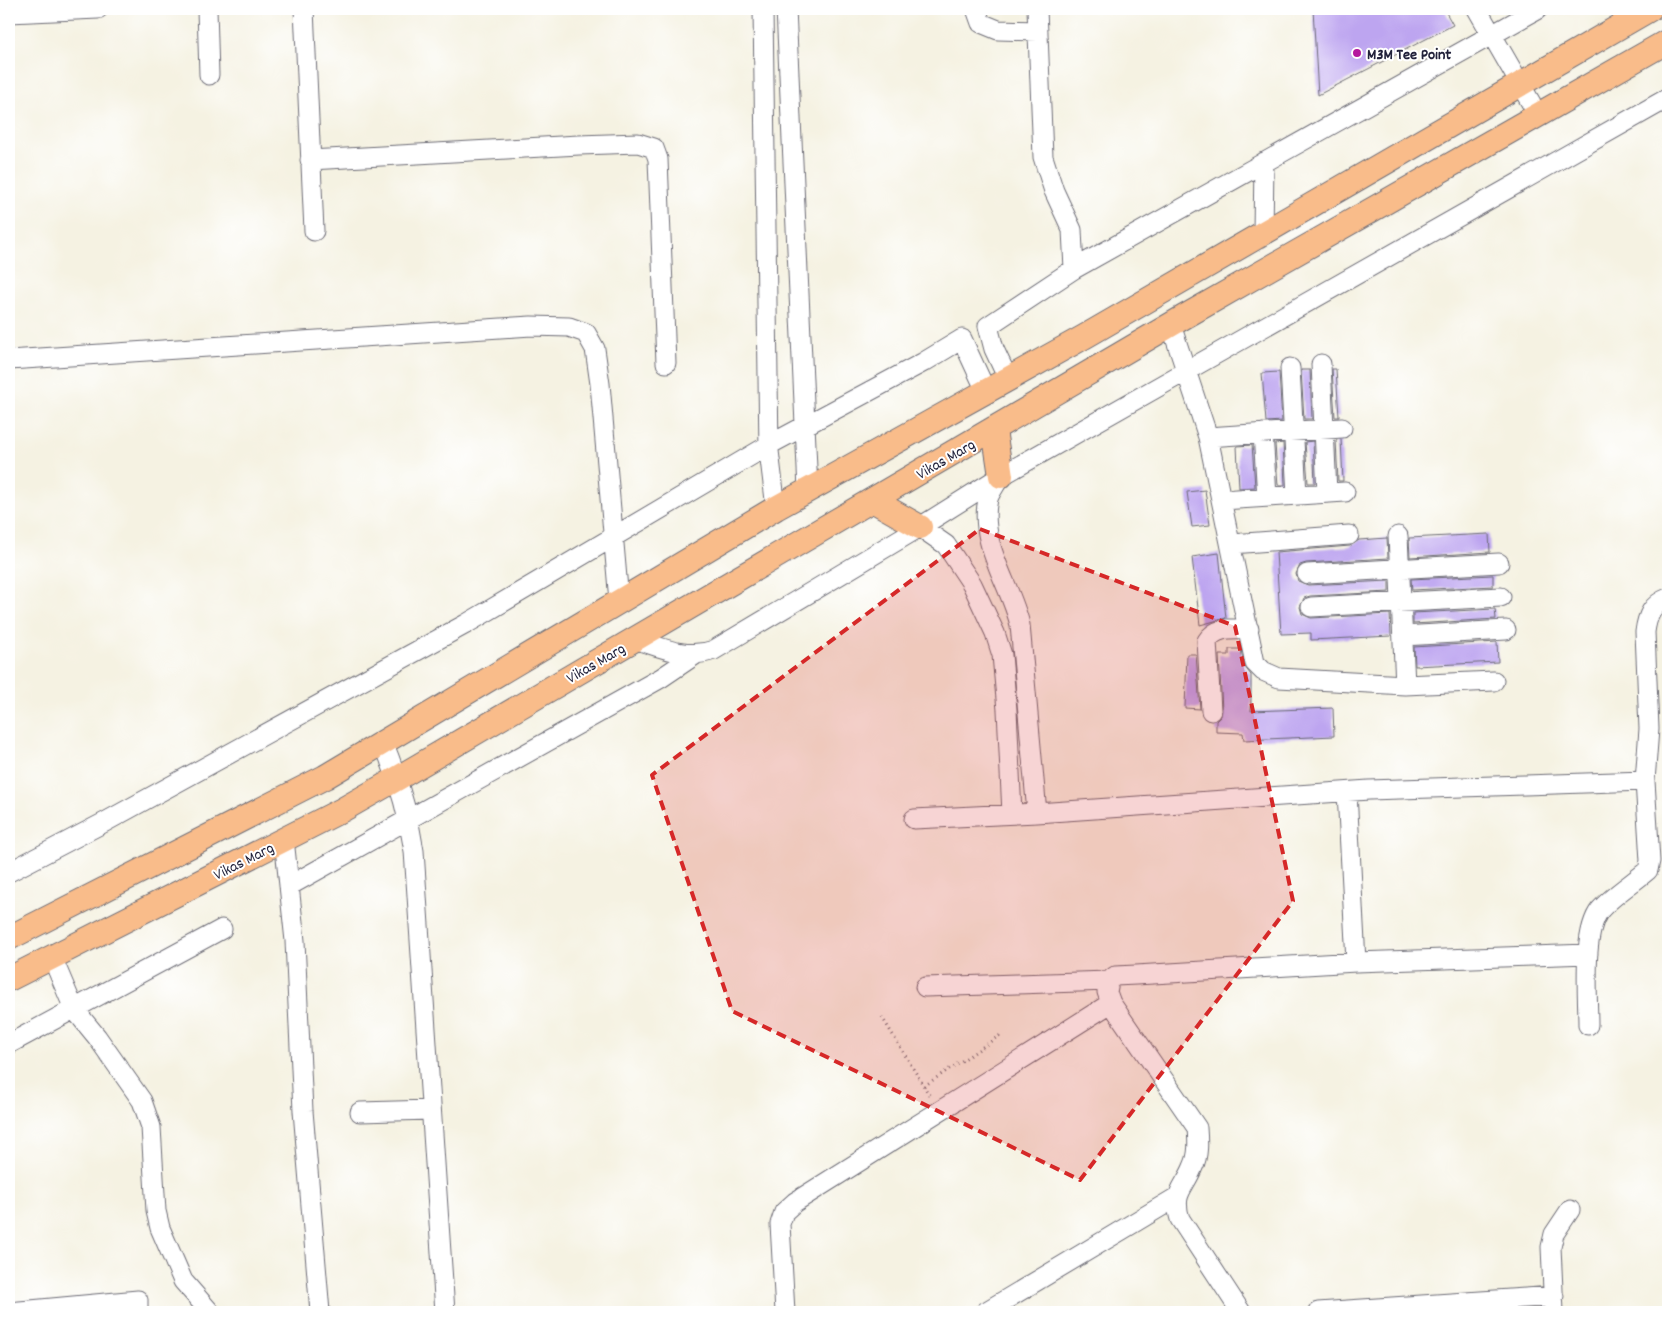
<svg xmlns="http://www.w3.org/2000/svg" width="1677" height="1321" font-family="Dekko,sans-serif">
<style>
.building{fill:#bda5f0}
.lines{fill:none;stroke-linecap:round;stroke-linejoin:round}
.minor-casing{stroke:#6c6b75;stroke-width:21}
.major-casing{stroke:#6c6b75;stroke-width:26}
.path{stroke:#6c6b75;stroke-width:3;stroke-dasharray:1 4;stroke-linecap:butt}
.minor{stroke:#fff;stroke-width:19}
.major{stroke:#f9bc8a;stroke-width:24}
.marked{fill:#d62828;fill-opacity:0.2;stroke:#d62828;stroke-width:4;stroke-dasharray:10 6;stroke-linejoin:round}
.poi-dot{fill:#b5179e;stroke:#fff;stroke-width:2}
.labels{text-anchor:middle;stroke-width:4;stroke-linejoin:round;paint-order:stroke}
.poi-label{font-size:16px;font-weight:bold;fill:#22223b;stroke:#fff;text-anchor:start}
.street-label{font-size:16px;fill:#22223b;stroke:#fff}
</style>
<rect width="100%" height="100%" fill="#fff"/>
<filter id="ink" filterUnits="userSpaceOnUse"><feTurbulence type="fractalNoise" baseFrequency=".02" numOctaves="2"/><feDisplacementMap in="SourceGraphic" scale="10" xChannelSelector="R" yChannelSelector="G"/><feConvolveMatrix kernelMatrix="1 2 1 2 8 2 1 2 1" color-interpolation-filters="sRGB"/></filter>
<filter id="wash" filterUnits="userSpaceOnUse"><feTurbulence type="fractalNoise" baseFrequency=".0096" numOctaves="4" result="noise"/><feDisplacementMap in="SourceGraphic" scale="20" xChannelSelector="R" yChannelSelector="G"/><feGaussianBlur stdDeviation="1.12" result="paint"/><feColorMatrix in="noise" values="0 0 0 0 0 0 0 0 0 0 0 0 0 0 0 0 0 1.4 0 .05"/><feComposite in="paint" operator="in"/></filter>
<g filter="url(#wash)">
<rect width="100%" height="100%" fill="#f5f2e2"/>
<g id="blocks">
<path class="building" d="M 1313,9 L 1444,9 L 1453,25 L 1318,95 Z
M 1332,369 L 1336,369 L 1339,417 L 1335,417 Z
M 1301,370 L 1310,370 L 1312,419 L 1304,419 Z
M 1279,372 L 1282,421 L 1266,422 L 1262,373 Z
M 1341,439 L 1343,481 L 1338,481 L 1336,440 Z
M 1313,441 L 1315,483 L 1308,483 L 1305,442 Z
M 1283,443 L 1285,485 L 1278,485 L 1275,444 Z
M 1252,445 L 1255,487 L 1239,488 L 1237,446 Z
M 1205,490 L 1210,525 L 1192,527 L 1187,492 Z
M 1489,534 L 1490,552 L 1410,557 L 1409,538 Z
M 1387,538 L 1388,558 L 1306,563 L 1300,565 L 1296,574 L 1298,581 L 1308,585 L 1389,581 L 1389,592 L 1310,596 L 1304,598 L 1300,607 L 1302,614 L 1311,618 L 1390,614 L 1391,636 L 1311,640 L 1311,633 L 1281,634 L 1276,552 L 1350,546 L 1359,540 Z
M 1219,553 L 1226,618 L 1200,625 L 1192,557 Z
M 1493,575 L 1493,586 L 1412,590 L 1411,579 Z
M 1495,609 L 1496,619 L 1413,624 L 1413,613 Z
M 1497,642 L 1498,662 L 1415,666 L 1414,647 Z
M 1229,649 L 1241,649 L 1244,666 L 1251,675 L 1251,711 L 1333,708 L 1334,736 L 1244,740 L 1243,733 L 1216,732 L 1216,721 L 1221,716 L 1222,710 L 1219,655 L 1229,655 Z
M 1187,654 L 1196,654 L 1200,709 L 1185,708 Z"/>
</g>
</g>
<g filter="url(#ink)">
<use href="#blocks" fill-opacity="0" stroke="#6c6b75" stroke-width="1"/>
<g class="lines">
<g class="minor-casing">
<path id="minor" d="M 207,9 L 209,75
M 304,9 L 314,231
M 763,9 L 769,451 L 776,508
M 786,9 L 808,490
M 976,9 L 981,23 L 998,30 L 1038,31
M 1037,9 L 1043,157 L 1054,191 L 1072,230 L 1074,269
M 1477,9 L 1538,115
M 9,13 L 98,9
M 310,160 L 579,145 L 638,143 L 654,148 L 658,159 L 666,363
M 1263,233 L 1264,162
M 1171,325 L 1208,437 L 1255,663 L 1263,671 L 1279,678 L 1405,685 L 1494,681
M 9,360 L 531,326 L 569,327 L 586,333 L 595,349 L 600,384 L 619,601
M 1321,364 L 1327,493
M 1290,368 L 1297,495
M 1008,379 L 994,349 L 988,326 L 1074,269 L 1538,9
M 1263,433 L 1267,497
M 1208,437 L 1342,428
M 999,478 C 996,485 990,492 988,499 C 978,543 1011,585 1020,625 L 1037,813
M 1222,500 L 1345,492
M 920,527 L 946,545 L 972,584 L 995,633 L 1002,655 L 1007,710 L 1012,814
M 1398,536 L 1405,685
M 1232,544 L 1349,535
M 1307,574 L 1499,563
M 1311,607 L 1501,597
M 1403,636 L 1506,630
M 634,639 C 660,647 687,660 714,650 L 920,527 L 1001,476 L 1668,98
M 1211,711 L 1207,641 C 1216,626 1233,629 1249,629
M 383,742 C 398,778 408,812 414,851 L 445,1312
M 1347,792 L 1356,962
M 914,819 L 1037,813 L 1369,790 L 1645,781
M 284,839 L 295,941 L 303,1111 L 320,1312
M 9,872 L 105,822 L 466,624 L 769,445 L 924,362 L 962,339 L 986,391
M 289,886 L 661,678 L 695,655
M 52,957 L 74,1009 L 97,1037 L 142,1101 L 151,1127 L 156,1211 L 160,1228 L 183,1281 L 210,1312
M 925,987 L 1109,981
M 1588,1025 C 1588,996 1582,932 1600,910 C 1613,895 1633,883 1648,870 L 1650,861 L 1645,781 L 1649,729 L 1645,632 C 1647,616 1652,604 1668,598
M 9,1044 L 222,929
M 360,1112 L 431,1110
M 9,1312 L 138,1300 L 138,1312
M 785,1312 L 780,1224 L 784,1212 L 795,1202 L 1111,1003
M 985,1312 L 1177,1197
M 1241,1312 L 1180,1219 C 1172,1193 1184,1189 1193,1167 C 1199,1155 1198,1141 1197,1128 L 1111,1003 L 1107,992 L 1109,981 L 1115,976 L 1136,975 L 1356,962 L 1588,954
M 1318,1312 L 1554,1296
M 1554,1312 L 1551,1247 L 1554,1234 L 1570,1210"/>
</g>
<g class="major-casing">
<path id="major" d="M 994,430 L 1001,476
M 874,501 L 920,527
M 9,938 L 325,777 L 776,508 L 1084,337 L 1650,9
M 9,979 L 342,810 L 398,778 L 1184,317 L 1668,41"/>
</g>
<path class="path" d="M 882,1017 L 931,1098
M 924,1086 L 1002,1034"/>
<use href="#minor" class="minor"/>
<use href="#major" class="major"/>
</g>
</g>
<path class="marked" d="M 980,529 L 1235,626 L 1293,901 L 1080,1180 L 732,1011 L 652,775 Z"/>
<circle class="poi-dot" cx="1357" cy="53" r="5"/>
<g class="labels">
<g class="poi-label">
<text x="1367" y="59">M3M Tee Point</text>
</g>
<g class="street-label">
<text transform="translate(945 458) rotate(-30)" y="6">Vikas Marg</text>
<text transform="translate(595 662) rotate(-30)" y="6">Vikas Marg</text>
<text transform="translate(243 860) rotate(-27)" y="6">Vikas Marg</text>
</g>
</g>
<rect width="1677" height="1321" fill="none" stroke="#fff" stroke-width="30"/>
</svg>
